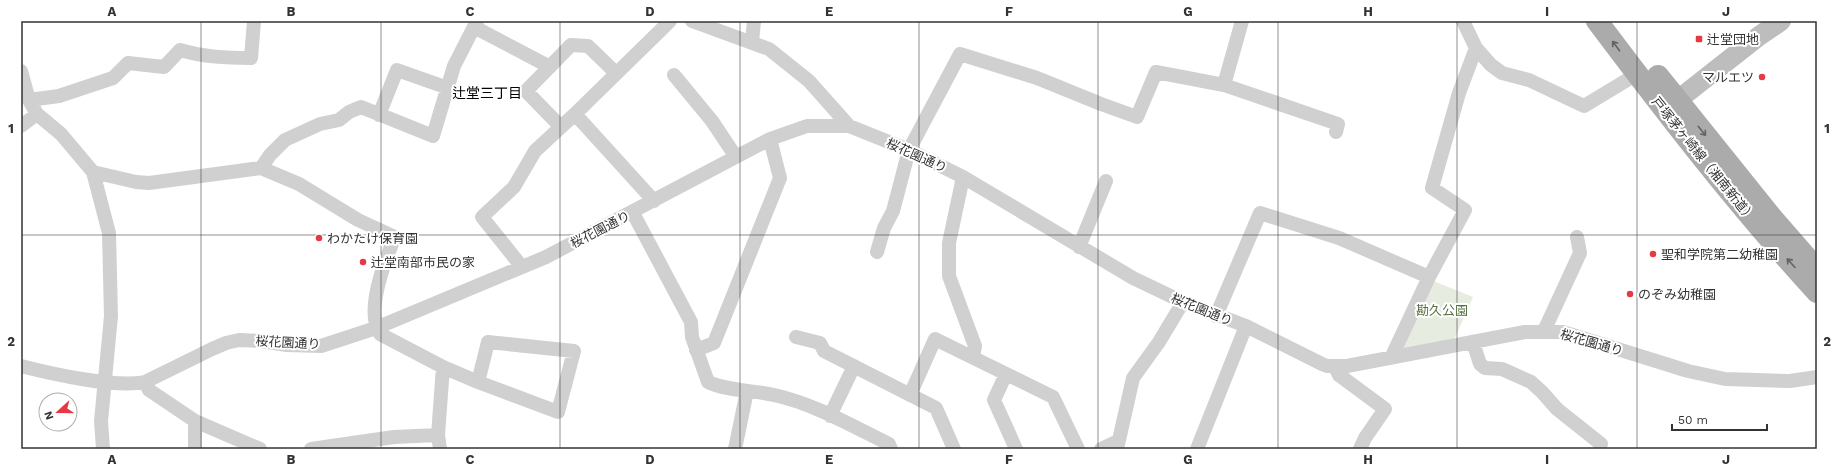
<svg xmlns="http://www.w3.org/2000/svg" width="1838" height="470" font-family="'Work Sans','Noto Sans JP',sans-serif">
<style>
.green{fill:#e6ecdf}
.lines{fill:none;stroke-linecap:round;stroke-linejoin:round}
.street{stroke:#d0d0d0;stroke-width:14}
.secondary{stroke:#bdbdbd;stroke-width:20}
.primary{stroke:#ababab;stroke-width:22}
.oneway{stroke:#636363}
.grid{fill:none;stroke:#333;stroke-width:1;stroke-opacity:0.55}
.poi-dot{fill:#e63946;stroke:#fff;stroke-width:1.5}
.labels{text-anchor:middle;stroke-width:4;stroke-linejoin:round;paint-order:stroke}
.poi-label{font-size:13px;fill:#333;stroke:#fff;text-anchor:start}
.street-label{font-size:13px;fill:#333;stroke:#fff}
.park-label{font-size:13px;fill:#56703f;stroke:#fff}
.neighbourhood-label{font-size:14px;fill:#000;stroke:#fff}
.neatline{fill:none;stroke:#333;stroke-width:1.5}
.grid-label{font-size:13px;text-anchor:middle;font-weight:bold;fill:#333}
</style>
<rect width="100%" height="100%" fill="#fff"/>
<path class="green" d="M 1431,280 L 1473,297 L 1453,342 L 1399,353 Z"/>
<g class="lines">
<path class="street" d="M 692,21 L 769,49 L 809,81 L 849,126
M 1463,21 L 1476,48 L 1491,65 L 1502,73 L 1529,80 L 1584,106 L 1637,74
M 474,27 L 550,67
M 752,42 L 754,21
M 21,71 L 29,100 L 37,114 L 61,134 L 93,172 L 109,233 L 111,316 L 101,421 L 103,449
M 674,75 L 712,121 L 736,157
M 1224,85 L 1242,21
M 29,100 L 59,96 L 113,78 L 128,63 L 164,67 L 180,50 C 204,57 226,58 251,58 L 254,21
M 575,114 L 654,201
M 379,115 L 397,70 L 448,88
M 21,126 L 37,114
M 561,127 L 526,91 L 571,45 L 588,46 L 616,73
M 261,168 L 270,155 L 285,140 L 320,124 L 339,120 L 349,112 L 361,107 L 433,136 L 454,66 L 477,21
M 93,172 L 136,182 L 149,183 L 261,168 L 299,184 L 358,220 L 395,237 C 385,260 365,311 380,334 L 443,367 L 478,382 L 558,412 L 574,351 L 488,342 L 478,382
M 963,177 L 949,243 L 949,276 L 975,346 L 973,357
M 633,213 L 691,322 L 692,337 L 708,382 C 728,391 752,390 774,395 C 815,404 852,426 889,444 L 891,449
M 1079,247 L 1106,181
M 877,252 L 884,228 L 893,211 L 909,150 L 960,54 L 1037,78 L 1101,104 L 1137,117 L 1156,72 L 1224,85 L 1338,124 L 1336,132
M 522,267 L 482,217 L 514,187 L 535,151 L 575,114 L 670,21
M 1216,316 L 1260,213 L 1339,238 L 1429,277
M 1544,331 L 1580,253 L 1577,237
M 796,337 L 820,343 L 824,351 L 936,408 L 954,449
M 1473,342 L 1480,364 L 1485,368 L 1502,369 L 1531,382 L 1542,392 L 1557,409 L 1601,444
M 696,350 L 714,343 L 780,178 L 770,139
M 1391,358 L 1429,277 L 1465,210 L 1432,188 L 1459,93 L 1476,48
M 21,366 C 52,374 115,388 145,382 L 212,349 L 226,343 L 239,340 L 261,341 L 287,345 L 321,346 L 376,328 L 546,257 L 770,139 L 807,126 L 849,126 L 909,150 L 963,177 L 1133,278 L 1183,302 L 1246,326 L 1322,364 L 1327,366 L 1347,366 L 1525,332 L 1563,332 L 1688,371 L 1725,379 L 1790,381 L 1817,377
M 1335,367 L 1339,375 L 1385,409 L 1365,438 L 1360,449
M 1006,374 L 994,400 L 1016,449
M 145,382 L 149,390 L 195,421 L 260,449
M 910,395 L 935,339 L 1053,397 L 1078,449
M 830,416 L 854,366
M 195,421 L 195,449
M 311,449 L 394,437 L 438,435
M 440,449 L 438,435 L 443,367
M 735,449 L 747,391
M 1101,449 L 1118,441
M 1117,449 L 1133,378 L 1159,342 L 1183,302
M 1197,449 L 1246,326"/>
<path class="secondary" d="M 1665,110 L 1759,36 L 1781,21"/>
<path class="primary" d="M 1597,21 C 1667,114 1738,206 1817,292
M 1658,76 L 1773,219 L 1814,266"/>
</g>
<defs><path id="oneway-shaft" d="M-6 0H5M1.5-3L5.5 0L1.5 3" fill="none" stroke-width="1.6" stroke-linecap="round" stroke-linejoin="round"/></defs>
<g class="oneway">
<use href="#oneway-shaft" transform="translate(1616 46) rotate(-127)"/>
<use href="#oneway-shaft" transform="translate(1702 131) rotate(51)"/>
<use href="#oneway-shaft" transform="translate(1791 263) rotate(-132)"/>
</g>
<path class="grid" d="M 201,21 L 201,449M 381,21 L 381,449M 560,21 L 560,449M 740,21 L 740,449M 919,21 L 919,449M 1098,21 L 1098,449M 1278,21 L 1278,449M 1457,21 L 1457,449M 1637,21 L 1637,449M 21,235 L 1817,235"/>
<g class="poi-dot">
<rect x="1695" y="35" width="8" height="8" rx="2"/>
<circle cx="1762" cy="77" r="4"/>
<circle cx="319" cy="238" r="4"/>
<circle cx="1653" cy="254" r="4"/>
<circle cx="363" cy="262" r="4"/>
<circle cx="1630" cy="294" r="4"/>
</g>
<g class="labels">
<g class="poi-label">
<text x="1707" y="44">辻堂団地</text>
<text x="1754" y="82" text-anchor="end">マルエツ</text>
<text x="327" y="243">わかたけ保育園</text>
<text x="1661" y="259">聖和学院第二幼稚園</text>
<text x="371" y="267">辻堂南部市民の家</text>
<text x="1638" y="299">のぞみ幼稚園</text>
</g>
<g class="street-label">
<text transform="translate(917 155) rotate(24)" y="5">桜花園通り</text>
<text transform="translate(1704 159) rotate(51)" y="5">戸塚茅ヶ崎線（湘南新道）</text>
<text transform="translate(600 229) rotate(-27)" y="5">桜花園通り</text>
<text transform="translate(1202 309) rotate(22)" y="5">桜花園通り</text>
<text transform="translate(288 342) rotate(3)" y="5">桜花園通り</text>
<text transform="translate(1592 342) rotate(16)" y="5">桜花園通り</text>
</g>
<g class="park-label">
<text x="1442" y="315">勘久公園</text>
</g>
<g class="neighbourhood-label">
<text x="487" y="98">辻堂三丁目</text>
</g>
</g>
<rect width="1838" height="470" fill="none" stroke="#ffffff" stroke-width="44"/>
<g transform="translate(58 412) rotate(249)"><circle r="19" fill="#ffffff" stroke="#adadad"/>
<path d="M0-3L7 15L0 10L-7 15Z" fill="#e63946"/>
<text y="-6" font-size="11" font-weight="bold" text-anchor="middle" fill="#333333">N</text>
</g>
<path d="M1672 424v6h95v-6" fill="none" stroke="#333333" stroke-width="2"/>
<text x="1678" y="424" font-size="12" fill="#333333" stroke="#ffffff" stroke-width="3" paint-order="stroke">50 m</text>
<rect x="22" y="22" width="1794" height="426" class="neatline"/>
<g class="grid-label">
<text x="112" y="16">A</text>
<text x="291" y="16">B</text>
<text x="470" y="16">C</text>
<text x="650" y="16">D</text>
<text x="829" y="16">E</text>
<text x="1009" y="16">F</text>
<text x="1188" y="16">G</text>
<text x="1368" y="16">H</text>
<text x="1547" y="16">I</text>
<text x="1726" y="16">J</text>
<text x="11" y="133">1</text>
<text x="1827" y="133">1</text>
<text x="11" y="346">2</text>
<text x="1827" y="346">2</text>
<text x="112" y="464">A</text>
<text x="291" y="464">B</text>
<text x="470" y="464">C</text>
<text x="650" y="464">D</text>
<text x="829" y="464">E</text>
<text x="1009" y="464">F</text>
<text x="1188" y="464">G</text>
<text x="1368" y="464">H</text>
<text x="1547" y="464">I</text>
<text x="1726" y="464">J</text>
</g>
</svg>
